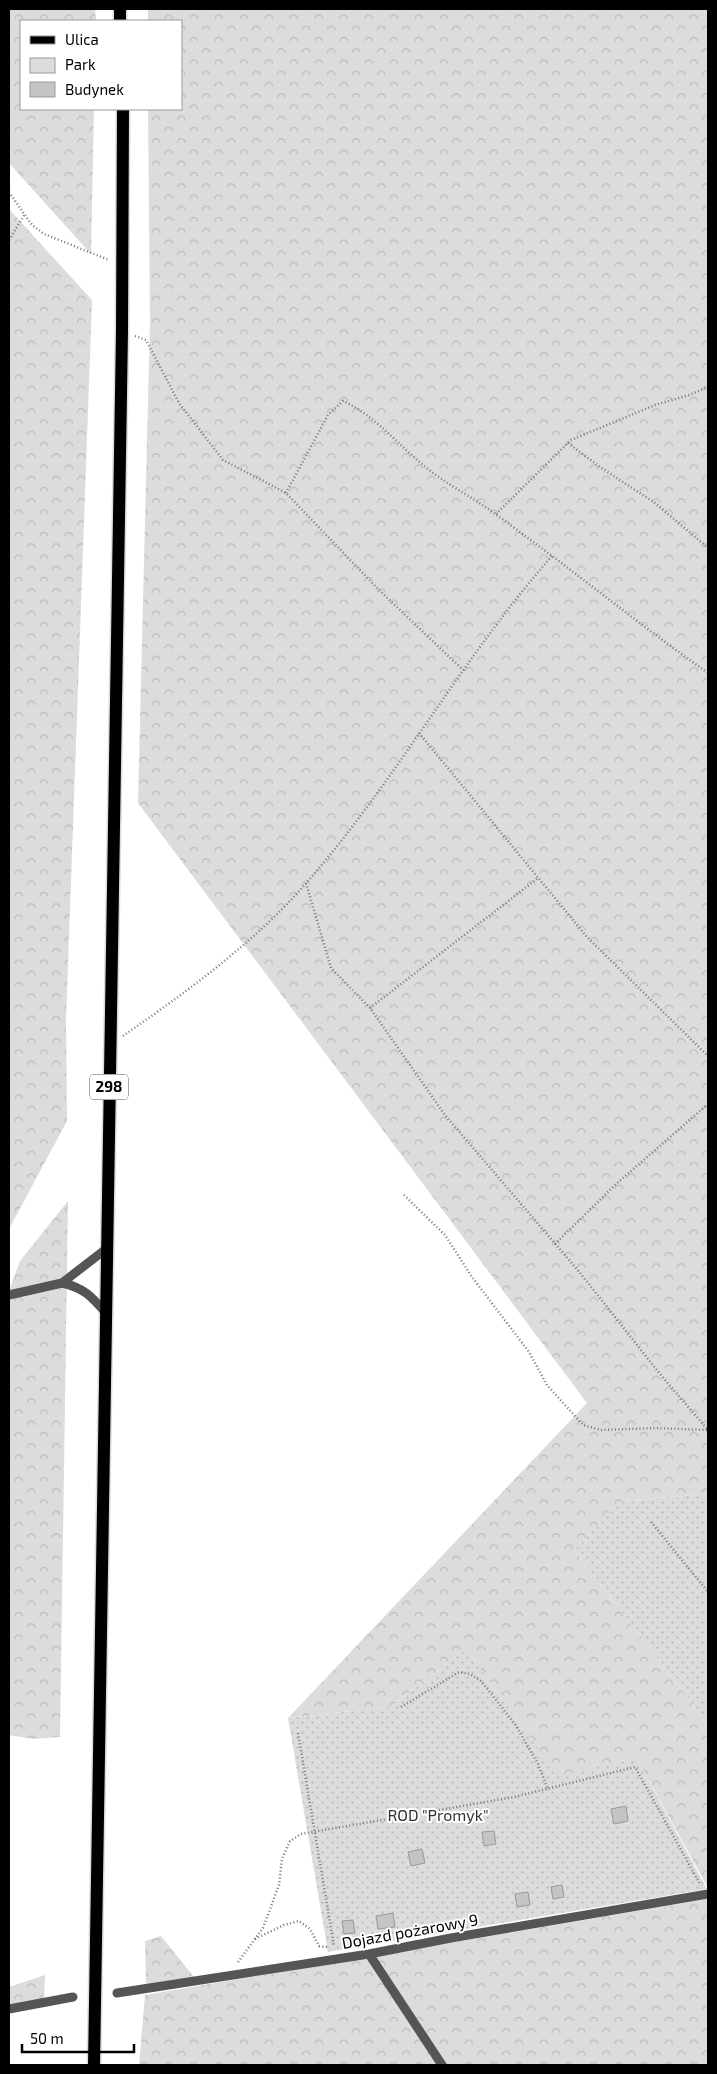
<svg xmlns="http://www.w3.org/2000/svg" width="717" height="2074" font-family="'Exo 2',sans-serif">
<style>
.green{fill:url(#green-dots)}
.forest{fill:url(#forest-crowns)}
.building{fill:#c4c4c4;stroke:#999}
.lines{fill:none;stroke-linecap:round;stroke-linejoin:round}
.primary-casing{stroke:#dbdbdb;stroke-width:15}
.path{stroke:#777;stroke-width:2.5;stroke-dasharray:1 2.5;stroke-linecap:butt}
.service{stroke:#555;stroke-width:9}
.primary{stroke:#000;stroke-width:12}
.labels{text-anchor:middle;stroke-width:4;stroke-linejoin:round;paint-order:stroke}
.shield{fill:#fff;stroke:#4c4c4c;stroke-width:1}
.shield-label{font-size:15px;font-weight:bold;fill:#000}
.park-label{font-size:16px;fill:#333;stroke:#fff}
.street-label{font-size:16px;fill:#000;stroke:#fff}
</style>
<defs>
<pattern id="green-dots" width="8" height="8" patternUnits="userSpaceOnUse" patternTransform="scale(1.25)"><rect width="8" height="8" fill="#dcdcdc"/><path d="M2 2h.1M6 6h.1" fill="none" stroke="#bbb" stroke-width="1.8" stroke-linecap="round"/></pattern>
<pattern id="forest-crowns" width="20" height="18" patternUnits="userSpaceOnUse" patternTransform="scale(1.25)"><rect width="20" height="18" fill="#dcdcdc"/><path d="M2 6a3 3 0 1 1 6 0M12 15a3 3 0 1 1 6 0" fill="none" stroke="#bbb"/></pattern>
</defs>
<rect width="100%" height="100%" fill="#fff"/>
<path class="green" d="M 708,1494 L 708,1724 L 574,1550 L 621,1501 Z
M 466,1649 L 559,1776 L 636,1757 L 707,1889 L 328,1952 L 288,1718 L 390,1707 Z"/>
<path class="forest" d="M 9,9 L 95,9 L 96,21 L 21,21 L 21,109 L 94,109 L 91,254 L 9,163 Z
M 148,9 L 708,9 L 708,1494 L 621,1501 L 574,1550 L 708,1724 L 708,1888 L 636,1757 L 559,1777 L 466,1649 L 390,1707 L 288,1718 L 587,1403 L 138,803 L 150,322 L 148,109 L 181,109 L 181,21 L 148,21 Z
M 9,209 L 92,300 L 66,1020 L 67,1121 L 9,1229 Z
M 68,1201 L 60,1737 L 33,1739 L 9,1735 L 9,1291 L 20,1261 Z
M 708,1899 L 708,2065 L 139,2065 L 145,1995 Z
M 161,1936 L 194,1977 L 146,1984 L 145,1941 Z
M 45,1975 L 44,1999 L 9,2007 L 9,1987 Z"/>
<path class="building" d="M 626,1806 L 628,1821 L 614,1824 L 611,1809 Z
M 494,1831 L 496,1844 L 484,1846 L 482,1832 Z
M 422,1849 L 425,1863 L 411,1866 L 408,1852 Z
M 562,1885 L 564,1897 L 553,1899 L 551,1887 Z
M 528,1892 L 530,1905 L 517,1907 L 515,1894 Z
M 393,1913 L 395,1927 L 378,1929 L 376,1916 Z
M 353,1920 L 355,1933 L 344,1934 L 342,1921 Z"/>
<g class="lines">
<g class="primary-casing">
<path id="primary" d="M 120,9 L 120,21
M 94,2065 L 122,331 L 123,109"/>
</g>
<path class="path" d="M 9,192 L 32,225 L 44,234 L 109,260
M 9,240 L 25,214
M 135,336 L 146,340 L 179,403 L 223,460 L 286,493 L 378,589 L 463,670
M 568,443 L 600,467 L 655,503 L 708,548
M 286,493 L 328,415 L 343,401 C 378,417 401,449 432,472 C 453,488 477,500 498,516 C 569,567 637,623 708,673
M 496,514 L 571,440 L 655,405 L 689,395 L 708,387
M 419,733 L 587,937 L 708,1056
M 306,883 L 331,968 L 370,1008 L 445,1115 L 581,1274 L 660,1374 L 708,1430
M 370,1008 L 538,878
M 123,1036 C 185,993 251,945 301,889 C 394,785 460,660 552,556
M 404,1195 L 445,1235 L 472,1277 L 529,1352 L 547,1385 L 583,1425 L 601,1430 L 655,1428 L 708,1430
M 555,1244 L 616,1184 L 708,1104
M 651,1522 L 708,1592
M 401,1707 L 459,1672 L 470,1674 L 481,1681 L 515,1724 L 538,1764 L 548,1790
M 298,1733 L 334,1946
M 708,1753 L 708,1759
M 255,1939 L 284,1925 L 299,1921 L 310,1929 L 319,1946 L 327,1947
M 238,1962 L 263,1928 L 279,1885 L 282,1859 L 290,1841 L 301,1834 L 514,1797 L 635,1767 L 700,1884"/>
<path class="service" d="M 62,1283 C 84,1288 91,1296 106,1313
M 9,1295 L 62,1283 L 106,1249
M 369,1954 L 442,2065
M 117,1993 L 369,1954 L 451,1938 L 708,1894
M 9,2009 L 73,1997"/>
<use href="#primary" class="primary"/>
</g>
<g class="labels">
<rect class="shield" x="90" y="1074.5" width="38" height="25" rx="4"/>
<g class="shield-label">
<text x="109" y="1092">298</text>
</g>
<g class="park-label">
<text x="438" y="1821">ROD "Promyk"</text>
</g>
<g class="street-label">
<text transform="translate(410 1931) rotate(-10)" y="6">Dojazd pożarowy 9</text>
</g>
</g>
<rect width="717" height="2074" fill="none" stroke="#000000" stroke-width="20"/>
<rect x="20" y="20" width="162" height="90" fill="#ffffff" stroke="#999999"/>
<rect x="30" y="36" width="25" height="8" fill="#000000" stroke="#999999"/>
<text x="65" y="45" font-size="15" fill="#000000">Ulica</text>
<rect x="30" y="58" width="25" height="15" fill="#dcdcdc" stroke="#999999"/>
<text x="65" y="70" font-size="15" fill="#000000">Park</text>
<rect x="30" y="82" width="25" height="15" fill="#c4c4c4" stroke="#999999"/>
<text x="65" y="95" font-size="15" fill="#000000">Budynek</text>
<path d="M22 2044v8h112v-8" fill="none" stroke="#000000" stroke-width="2.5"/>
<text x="30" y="2044" font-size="15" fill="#000000" stroke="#ffffff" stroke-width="4" paint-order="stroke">50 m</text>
</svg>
